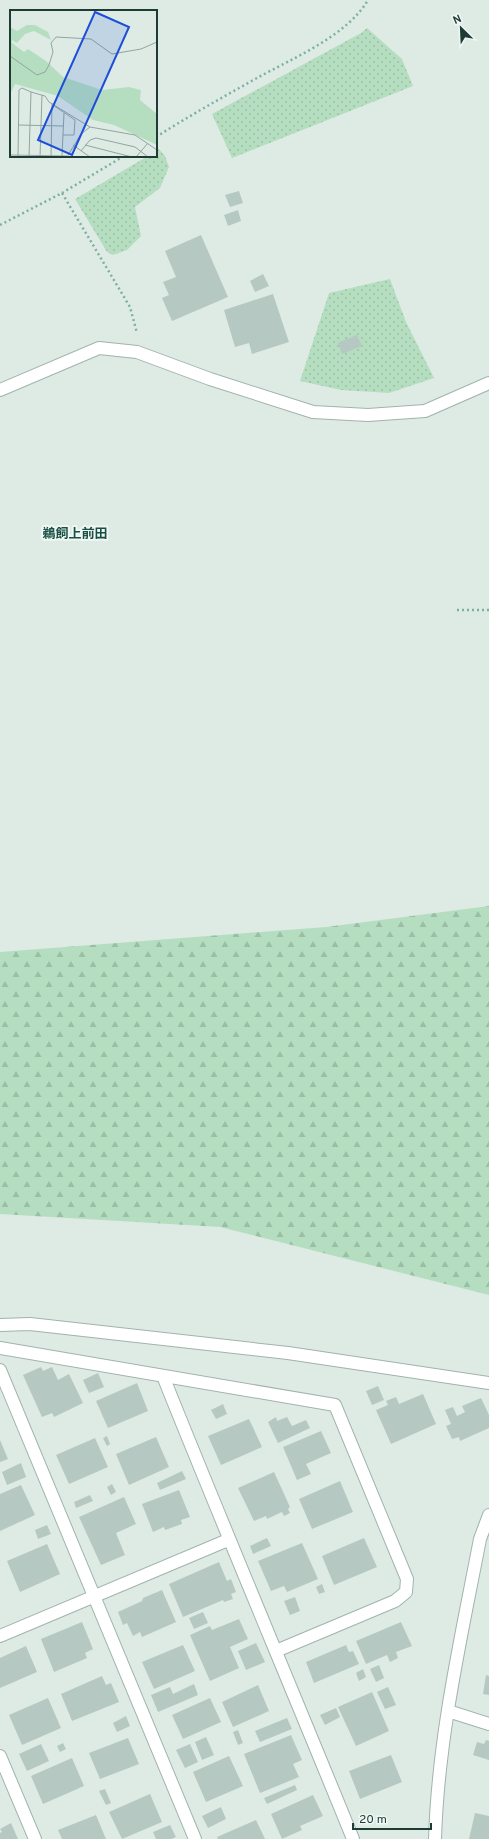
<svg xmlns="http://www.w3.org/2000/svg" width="489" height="1839" font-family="Overpass,'Noto Sans JP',sans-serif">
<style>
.grass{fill:url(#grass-dots)}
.forest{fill:url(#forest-firs)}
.building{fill:#b6c8c2}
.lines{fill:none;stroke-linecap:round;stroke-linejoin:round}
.minor-casing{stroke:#a1b3ad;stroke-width:14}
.path{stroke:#7cb0a2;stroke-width:2.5;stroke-dasharray:2 3;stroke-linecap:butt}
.minor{stroke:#fff;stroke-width:12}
.labels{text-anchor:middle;stroke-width:4;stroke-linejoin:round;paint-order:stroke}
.quarter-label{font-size:13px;font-weight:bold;fill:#194e43;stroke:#eef7f3}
.inset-road{fill:none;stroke:#91a59f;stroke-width:1}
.view{fill:#1d4ed8;fill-opacity:0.15;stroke:#1d4ed8;stroke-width:2}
.inset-edge{fill:none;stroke:#1e3b35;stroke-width:2}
</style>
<defs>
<pattern id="grass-dots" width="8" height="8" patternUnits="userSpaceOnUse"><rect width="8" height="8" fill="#b5dec1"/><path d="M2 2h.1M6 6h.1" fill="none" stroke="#9bbfa6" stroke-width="1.8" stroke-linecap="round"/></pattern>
<pattern id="forest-firs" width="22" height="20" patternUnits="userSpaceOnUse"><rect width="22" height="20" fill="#b5dec1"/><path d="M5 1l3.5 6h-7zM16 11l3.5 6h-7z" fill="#9bbfa6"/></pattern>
</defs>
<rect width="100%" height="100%" fill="#deebe5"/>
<path class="grass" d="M 367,28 L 402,59 L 413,86 L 232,158 L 212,114 L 361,33 Z
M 159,149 L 165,156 L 169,167 L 160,188 L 135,207 L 141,236 L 127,250 L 113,255 L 107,252 L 75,199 L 148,156 L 156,156 L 156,151 Z
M 390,279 L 406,322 L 434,378 L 389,393 L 341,390 L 300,381 L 329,293 Z"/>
<path class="forest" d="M 489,906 L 489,1295 L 220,1227 L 0,1214 L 0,952 L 326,927 Z"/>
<path class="building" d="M 239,191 L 243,203 L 230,207 L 225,195 Z
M 238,210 L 241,221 L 228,226 L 224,215 Z
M 201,235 L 228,297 L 172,321 L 162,298 L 169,295 L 163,282 L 176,277 L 165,251 Z
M 263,274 L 269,286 L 255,292 L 250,281 Z
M 273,294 L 289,342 L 252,354 L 249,343 L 235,347 L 224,310 Z
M 357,335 L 362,346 L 342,354 L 338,343 Z
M 41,1367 L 43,1371 L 52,1367 L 58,1380 L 69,1374 L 83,1403 L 54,1417 L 52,1413 L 42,1417 L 23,1375 Z
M 98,1373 L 104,1387 L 89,1393 L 83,1380 Z
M 137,1383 L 148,1411 L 108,1428 L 96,1401 Z
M 378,1386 L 384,1400 L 372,1405 L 366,1391 Z
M 423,1394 L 436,1424 L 391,1444 L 376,1410 L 388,1405 L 386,1401 L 396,1397 L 399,1404 Z
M 481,1398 L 489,1415 L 489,1428 L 460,1441 L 459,1437 L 452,1439 L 446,1426 L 451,1424 L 445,1410 L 453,1407 L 457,1416 L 465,1412 L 462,1406 Z
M 223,1404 L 227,1414 L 216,1419 L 211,1410 Z
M 276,1417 L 277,1421 L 287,1417 L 292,1426 L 306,1420 L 310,1428 L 278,1443 L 268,1422 Z
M 249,1419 L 262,1447 L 221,1465 L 208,1436 Z
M 321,1431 L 331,1453 L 306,1464 L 311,1474 L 297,1480 L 283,1447 Z
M 107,1436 L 110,1444 L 107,1446 L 103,1438 Z
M 156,1437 L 169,1467 L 129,1485 L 116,1454 Z
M 95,1438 L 108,1467 L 69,1484 L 56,1455 Z
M 0,1440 L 8,1459 L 0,1462 Z
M 21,1463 L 26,1477 L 7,1485 L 2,1472 Z
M 182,1471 L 186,1479 L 160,1490 L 157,1483 Z
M 274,1472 L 290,1507 L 288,1509 L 290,1513 L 284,1516 L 282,1512 L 267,1519 L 266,1516 L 254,1521 L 238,1488 Z
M 340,1481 L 353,1512 L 312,1529 L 299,1499 Z
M 112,1484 L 116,1492 L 111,1495 L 107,1487 Z
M 21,1485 L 35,1515 L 0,1531 L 0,1494 Z
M 179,1490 L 190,1517 L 181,1520 L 182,1524 L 165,1530 L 164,1527 L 153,1532 L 142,1504 Z
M 90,1495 L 93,1501 L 76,1508 L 74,1502 Z
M 124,1497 L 136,1524 L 116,1533 L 125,1555 L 101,1565 L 79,1517 Z
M 47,1525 L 51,1534 L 38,1539 L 35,1530 Z
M 267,1538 L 271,1546 L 253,1554 L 250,1546 Z
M 364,1538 L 377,1567 L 334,1585 L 322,1556 Z
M 302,1543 L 318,1579 L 287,1592 L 284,1586 L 271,1591 L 258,1561 Z
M 47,1544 L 60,1574 L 20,1592 L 7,1561 Z
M 219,1562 L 227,1581 L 231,1579 L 236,1592 L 231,1594 L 233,1599 L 224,1602 L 223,1600 L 183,1617 L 169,1584 Z
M 322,1584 L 325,1592 L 319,1594 L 316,1587 Z
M 162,1590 L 176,1622 L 142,1637 L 140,1632 L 133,1636 L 127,1623 L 123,1625 L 118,1612 L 142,1601 L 143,1598 Z
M 295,1597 L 300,1611 L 290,1615 L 284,1601 Z
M 203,1612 L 208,1623 L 194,1629 L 189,1618 Z
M 239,1619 L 248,1639 L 230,1647 L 239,1668 L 210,1681 L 190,1635 L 210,1626 L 212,1630 Z
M 82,1622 L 93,1649 L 85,1653 L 87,1658 L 54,1672 L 41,1639 Z
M 401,1622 L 412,1646 L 396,1652 L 398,1658 L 390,1662 L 387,1655 L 366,1664 L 356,1641 Z
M 256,1643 L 265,1662 L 246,1670 L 238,1651 Z
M 183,1645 L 195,1671 L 154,1689 L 142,1662 Z
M 346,1645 L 349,1652 L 353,1651 L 359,1664 L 314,1683 L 306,1662 Z
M 26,1646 L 37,1672 L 0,1688 L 0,1658 Z
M 379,1665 L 384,1678 L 376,1682 L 370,1669 Z
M 363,1669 L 366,1677 L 359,1681 L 356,1673 Z
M 486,1675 L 489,1676 L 489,1695 L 483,1694 Z
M 102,1676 L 106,1685 L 111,1683 L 119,1702 L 72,1721 L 61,1694 Z
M 194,1684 L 198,1695 L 158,1712 L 151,1695 L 170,1687 L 173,1694 Z
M 258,1685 L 269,1711 L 233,1727 L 222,1702 Z
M 388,1687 L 396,1705 L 385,1709 L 377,1692 Z
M 372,1692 L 389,1731 L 356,1746 L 338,1707 Z
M 48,1698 L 61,1728 L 22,1745 L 9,1715 Z
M 210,1698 L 221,1722 L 183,1739 L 172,1715 Z
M 336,1708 L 340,1717 L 325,1725 L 320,1715 Z
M 126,1716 L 130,1726 L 117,1732 L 113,1723 Z
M 287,1718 L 292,1729 L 260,1742 L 255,1731 Z
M 238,1730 L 243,1743 L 238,1745 L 233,1732 Z
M 291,1735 L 302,1760 L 293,1764 L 299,1777 L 260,1793 L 244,1754 Z
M 206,1737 L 214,1755 L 202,1760 L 195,1742 Z
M 128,1738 L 139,1764 L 100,1779 L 89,1753 Z
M 486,1740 L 489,1741 L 489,1760 L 473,1755 L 477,1742 L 484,1744 Z
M 63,1743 L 66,1749 L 60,1752 L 57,1746 Z
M 41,1744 L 49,1761 L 27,1771 L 19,1754 Z
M 190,1744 L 198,1762 L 185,1768 L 176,1750 Z
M 391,1755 L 402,1782 L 360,1799 L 349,1771 Z
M 229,1756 L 243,1786 L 206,1802 L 193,1772 Z
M 72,1758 L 84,1786 L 43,1804 L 31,1776 Z
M 295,1785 L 297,1790 L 267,1804 L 264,1798 Z
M 105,1789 L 111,1803 L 106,1805 L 99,1791 Z
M 150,1794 L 162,1822 L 122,1839 L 109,1812 Z
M 313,1795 L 323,1816 L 300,1826 L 302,1830 L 282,1839 L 271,1814 Z
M 221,1807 L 226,1819 L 208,1828 L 202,1816 Z
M 475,1813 L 489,1816 L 489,1839 L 469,1839 Z
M 96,1815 L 106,1839 L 62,1839 L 58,1830 Z
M 256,1820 L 265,1839 L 218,1839 L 217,1837 Z
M 11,1823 L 18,1839 L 0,1839 L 0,1833 L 2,1832 L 0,1829 Z
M 170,1825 L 176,1837 L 171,1839 L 156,1839 L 153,1832 Z"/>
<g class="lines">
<g class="minor-casing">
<path id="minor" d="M 0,390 L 99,348 L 137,352 L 210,379 L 313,412 L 368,415 L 425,411 L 489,383
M 0,1325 L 30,1324 L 288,1353 L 489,1383
M 0,1348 L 335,1405 L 407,1579 L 406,1592 L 395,1601 L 276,1651
M 0,1370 L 195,1839
M 163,1376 C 225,1531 290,1684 353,1839
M 0,1636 L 228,1540
M 448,1711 L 489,1724
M 0,1756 L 35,1839
M 435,1839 C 438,1738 461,1638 480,1539 L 489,1515"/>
</g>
<path class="path" d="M 156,137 C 189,116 223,97 257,78 C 293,58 347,36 368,0
M 62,193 L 124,156
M 0,225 L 62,193 L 130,307 L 137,333
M 457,610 L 489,610"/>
<use href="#minor" class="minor"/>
</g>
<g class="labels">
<g class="quarter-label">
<text x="75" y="538">鵜飼上前田</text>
</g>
</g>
<g transform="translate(10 10)">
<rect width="147" height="147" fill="#deebe5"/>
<path d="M 17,15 L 25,15 L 38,22 L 41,30 L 24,21 L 15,24 L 7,33 L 2,30 L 2,33 L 14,42 L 18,39 L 36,51 L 53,67 L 92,80 L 119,77 L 131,80 L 130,90 L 147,104 L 147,135 L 104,115 L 83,110 L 48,86 L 5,74 L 0,84 L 0,17 L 7,21 Z" fill="#b5dec1"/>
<path class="inset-road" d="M 0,46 L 27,65 L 35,62 L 39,55 L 43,42 L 41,33 L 46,27 L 81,29 L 102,44 L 131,39 L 147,32M 43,95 L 65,110 L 64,125 L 53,125M 8,115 L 53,116M 63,135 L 80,147M 75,135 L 122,147M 71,141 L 80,130 L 86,128 L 125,137 L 138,147M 0,145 L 57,146M 52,146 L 54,103M 8,147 L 9,80 L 12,78 L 21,82M 19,147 L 21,82 L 35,86 L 39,92 L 80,117M 30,147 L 32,85M 41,147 L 42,93M 57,147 L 71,124 L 80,117 L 125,125 L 147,140M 126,147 L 138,133"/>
<path class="view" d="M 85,2 L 119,17 L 62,145 L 28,130 Z"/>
<rect width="147" height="147" class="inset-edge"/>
</g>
<g transform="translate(461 28) rotate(336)" stroke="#eef7f3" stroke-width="3" paint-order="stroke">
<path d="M0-3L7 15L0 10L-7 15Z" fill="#1e3b35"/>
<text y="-6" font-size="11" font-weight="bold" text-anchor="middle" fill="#1e3b35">N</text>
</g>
<path d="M353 1823v6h78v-6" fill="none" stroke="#1e3b35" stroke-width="2"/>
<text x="359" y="1823" font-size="12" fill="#1e3b35" stroke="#eef7f3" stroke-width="3" paint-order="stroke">20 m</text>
</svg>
